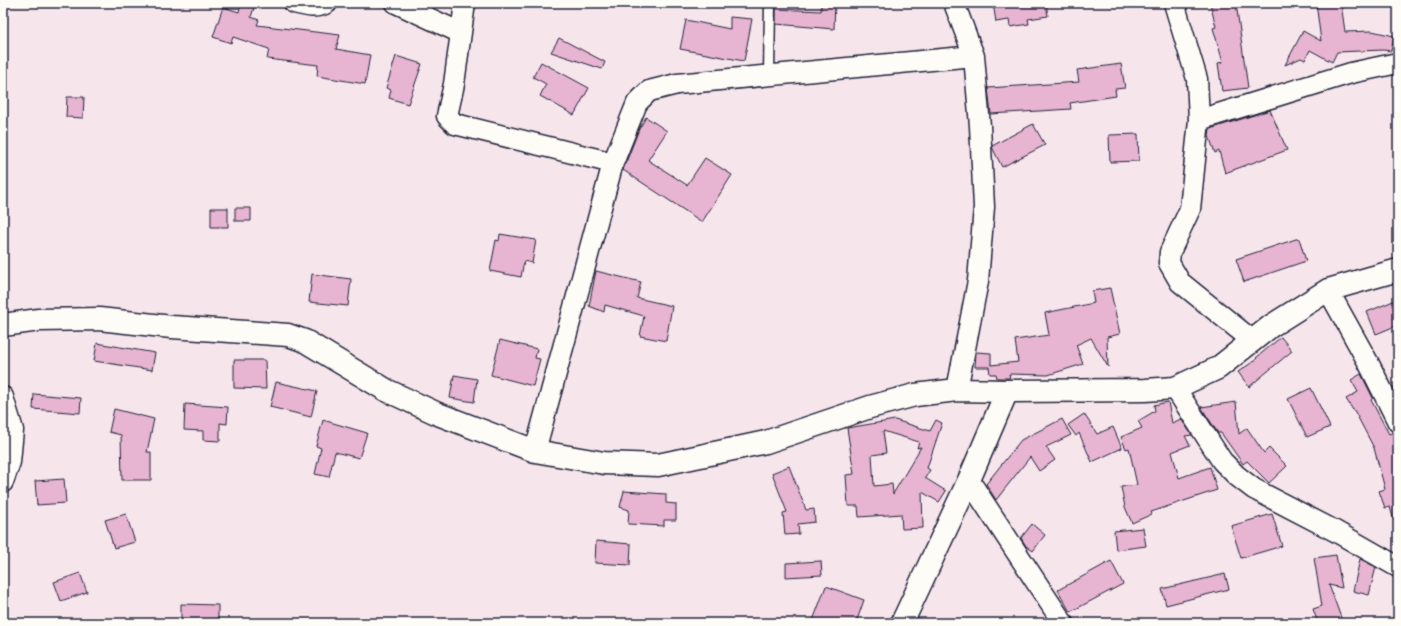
<svg xmlns="http://www.w3.org/2000/svg" width="1401" height="626" font-family="Dekko,sans-serif">
<style>
.building{fill:#e7b4d1;stroke:#22223b;fill-rule:evenodd}
.lines{fill:none;stroke-linecap:round;stroke-linejoin:round}
.service-casing{stroke:#22223b;stroke-width:13}
.minor-casing{stroke:#22223b;stroke-width:23}
.tertiary-casing{stroke:#22223b;stroke-width:25}
.service{stroke:#fdfcf7;stroke-width:10}
.minor{stroke:#fdfcf7;stroke-width:20}
.tertiary{stroke:#fdfcf7;stroke-width:22}
</style>
<rect width="100%" height="100%" fill="#f6e6ec"/>
<filter id="ink" filterUnits="userSpaceOnUse"><feTurbulence type="fractalNoise" baseFrequency=".025" numOctaves="2"/><feDisplacementMap in="SourceGraphic" scale="8" xChannelSelector="R" yChannelSelector="G"/><feConvolveMatrix kernelMatrix="1 2 1 2 8 2 1 2 1" color-interpolation-filters="sRGB"/></filter>
<g filter="url(#ink)">
<path class="building" d="M 821,3 L 835,3 L 834,29 L 776,24 L 776,9 L 821,11 Z
M 993,3 L 1046,3 L 1048,16 L 1028,19 L 1029,24 L 1010,27 L 1009,20 L 996,22 Z
M 1210,3 L 1236,3 L 1248,88 L 1222,91 L 1218,63 L 1223,62 L 1213,28 L 1216,27 Z
M 1316,3 L 1341,3 L 1345,32 L 1372,31 L 1394,36 L 1391,51 L 1383,50 L 1337,52 L 1332,62 L 1310,50 L 1305,60 L 1301,58 L 1285,65 L 1303,31 L 1321,41 Z
M 241,4 L 254,8 L 251,17 L 259,20 L 257,25 L 340,35 L 336,49 L 370,55 L 365,84 L 317,76 L 318,65 L 267,59 L 269,49 L 233,37 L 231,43 L 213,37 L 223,7 L 239,12 Z
M 730,17 L 752,19 L 744,61 L 680,49 L 686,20 L 730,29 Z
M 559,38 L 605,62 L 602,69 L 551,52 Z
M 396,56 L 422,64 L 408,104 L 389,98 L 391,90 L 386,88 Z
M 541,62 L 589,88 L 574,115 L 540,96 L 546,84 L 533,77 Z
M 1121,64 L 1125,88 L 1115,89 L 1116,96 L 1070,103 L 1071,109 L 991,114 L 988,88 L 1079,82 L 1077,70 Z
M 67,97 L 84,97 L 83,118 L 66,117 Z
M 1270,110 L 1287,150 L 1225,173 L 1219,151 L 1215,153 L 1209,136 L 1210,129 Z
M 646,117 L 667,131 L 648,160 L 687,185 L 705,158 L 732,175 L 702,222 L 623,170 L 639,129 Z
M 1033,124 L 1045,145 L 1002,167 L 993,149 L 992,146 Z
M 1138,134 L 1139,161 L 1110,162 L 1109,135 Z
M 211,208 L 228,208 L 228,227 L 211,227 Z
M 235,208 L 251,208 L 251,221 L 235,221 Z
M 500,234 L 536,240 L 532,263 L 524,261 L 521,277 L 490,271 L 496,240 L 499,241 Z
M 1299,238 L 1306,261 L 1244,282 L 1236,259 Z
M 596,271 L 641,282 L 637,298 L 672,306 L 666,341 L 640,336 L 644,316 L 605,305 L 604,312 L 589,306 Z
M 312,274 L 351,279 L 348,306 L 309,302 Z
M 1110,288 L 1120,334 L 1107,337 L 1108,367 L 1091,338 L 1076,345 L 1083,364 L 1048,375 L 1009,374 L 1010,378 L 997,378 L 996,374 L 990,374 L 989,367 L 975,367 L 976,352 L 991,353 L 991,365 L 1018,362 L 1015,340 L 1049,335 L 1045,313 L 1094,303 L 1092,291 Z
M 1398,299 L 1398,325 L 1376,334 L 1367,312 Z
M 1281,337 L 1292,351 L 1249,387 L 1238,372 L 1257,359 L 1256,358 Z
M 500,340 L 537,349 L 535,358 L 540,359 L 533,386 L 491,375 Z
M 97,343 L 155,353 L 152,370 L 94,361 Z
M 234,360 L 265,360 L 266,389 L 234,388 Z
M 1361,374 L 1373,398 L 1371,400 L 1389,434 L 1394,432 L 1398,433 L 1398,521 L 1394,521 L 1390,507 L 1385,508 L 1379,491 L 1385,489 L 1374,448 L 1354,410 L 1353,410 L 1346,399 L 1358,392 L 1351,380 Z
M 454,375 L 477,379 L 474,402 L 450,398 Z
M 276,382 L 317,391 L 311,417 L 270,407 Z
M 1311,388 L 1330,427 L 1307,437 L 1288,399 Z
M 34,394 L 81,398 L 80,413 L 33,409 Z
M 1168,402 L 1172,423 L 1181,419 L 1192,435 L 1185,436 L 1190,445 L 1172,452 L 1179,478 L 1210,467 L 1217,490 L 1151,512 L 1152,514 L 1132,523 L 1125,507 L 1121,487 L 1137,485 L 1129,448 L 1126,449 L 1121,437 L 1142,428 L 1138,421 L 1155,411 L 1154,405 Z
M 1236,402 L 1239,434 L 1247,428 L 1264,453 L 1269,448 L 1287,466 L 1269,483 L 1247,461 L 1243,464 L 1221,433 L 1218,433 L 1201,407 Z
M 185,404 L 228,407 L 227,424 L 220,423 L 220,441 L 203,440 L 203,431 L 184,430 Z
M 114,409 L 154,419 L 147,452 L 151,452 L 151,480 L 122,480 L 121,435 L 109,432 Z
M 1084,414 L 1097,434 L 1113,427 L 1122,448 L 1092,462 L 1079,433 L 1076,436 L 1068,425 Z
M 1062,419 L 1071,435 L 1046,447 L 1055,460 L 1039,471 L 1030,457 L 996,500 L 986,484 L 1021,440 Z
M 323,420 L 367,433 L 359,458 L 335,452 L 329,477 L 315,474 L 321,448 L 316,446 Z
M 895,420 L 930,431 L 936,420 L 942,423 L 927,468 L 930,470 L 925,478 L 946,491 L 939,502 L 922,492 L 923,528 L 902,529 L 901,514 L 859,517 L 858,506 L 848,506 L 846,475 L 854,474 L 847,428 ZM 883,431 L 919,442 L 917,448 L 921,447 L 893,494 L 892,484 L 874,486 L 872,455 L 886,453 Z
M 789,466 L 806,510 L 814,509 L 815,522 L 798,524 L 799,534 L 785,535 L 783,513 L 787,512 L 772,473 Z
M 64,479 L 66,503 L 37,505 L 35,481 Z
M 624,491 L 666,494 L 666,503 L 676,504 L 676,520 L 664,520 L 664,526 L 628,524 L 629,510 L 620,507 Z
M 126,514 L 135,542 L 114,548 L 105,520 Z
M 1272,514 L 1282,546 L 1241,558 L 1231,526 Z
M 1032,524 L 1045,535 L 1033,551 L 1026,546 L 1021,538 Z
M 1143,528 L 1146,546 L 1116,550 L 1114,531 Z
M 596,541 L 631,544 L 630,565 L 595,563 Z
M 1336,555 L 1342,588 L 1329,585 L 1343,623 L 1318,623 L 1313,609 L 1322,606 L 1314,558 Z
M 1360,559 L 1376,567 L 1369,595 L 1353,591 Z
M 821,561 L 822,575 L 786,577 L 786,563 Z
M 1111,561 L 1123,584 L 1070,612 L 1058,590 Z
M 80,573 L 87,592 L 61,601 L 54,582 Z
M 1225,574 L 1229,589 L 1166,605 L 1162,589 Z
M 826,586 L 864,600 L 856,623 L 812,623 Z
M 181,604 L 218,605 L 218,623 L 181,623 Z"/>
<g class="lines">
<g class="service-casing">
<path id="service" d="M 769,75 L 770,3"/>
</g>
<g class="minor-casing">
<path id="minor" d="M 294,3 C 306,6 316,9 327,3
M 396,3 L 461,33
M 465,3 L 454,84 L 447,116 L 455,124 L 613,163
M 954,3 L 974,56 L 980,126 L 984,207 L 978,281 L 957,390
M 1174,3 L 1197,79 L 1199,120 L 1190,209 L 1170,252 L 1169,263 L 1180,282 L 1253,341
M 1199,120 L 1351,73 L 1393,64 L 1398,65
M 1328,290 L 1368,362 L 1398,422
M 1175,388 L 1222,461 L 1237,476 L 1254,489 L 1335,531 L 1398,567
M 3,397 L 13,430 L 10,462 L 3,482
M 535,451 L 613,163 L 637,103 L 649,91 L 677,84 L 974,56
M 969,480 L 1063,623"/>
</g>
<g class="tertiary-casing">
<path id="tertiary" d="M 3,325 L 39,320 L 99,319 L 172,327 L 288,335 L 305,341 L 386,390 L 438,414 L 535,451 L 604,463 L 658,465 L 766,442 L 870,407 L 915,395 L 957,390 L 1007,391 L 1145,390 L 1175,388 L 1218,368 L 1271,326 L 1328,290 L 1398,270
M 902,623 L 969,480 L 1007,391"/>
</g>
<use href="#service" class="service"/>
<use href="#minor" class="minor"/>
<use href="#tertiary" class="tertiary"/>
</g>
</g>
<rect width="1401" height="626" fill="none" stroke="#fdfcf7" stroke-width="16"/>
<rect x="8" y="8" width="1385" height="610" fill="none" stroke="#22223b" stroke-width="1.5" filter="url(#ink)"/>
</svg>
